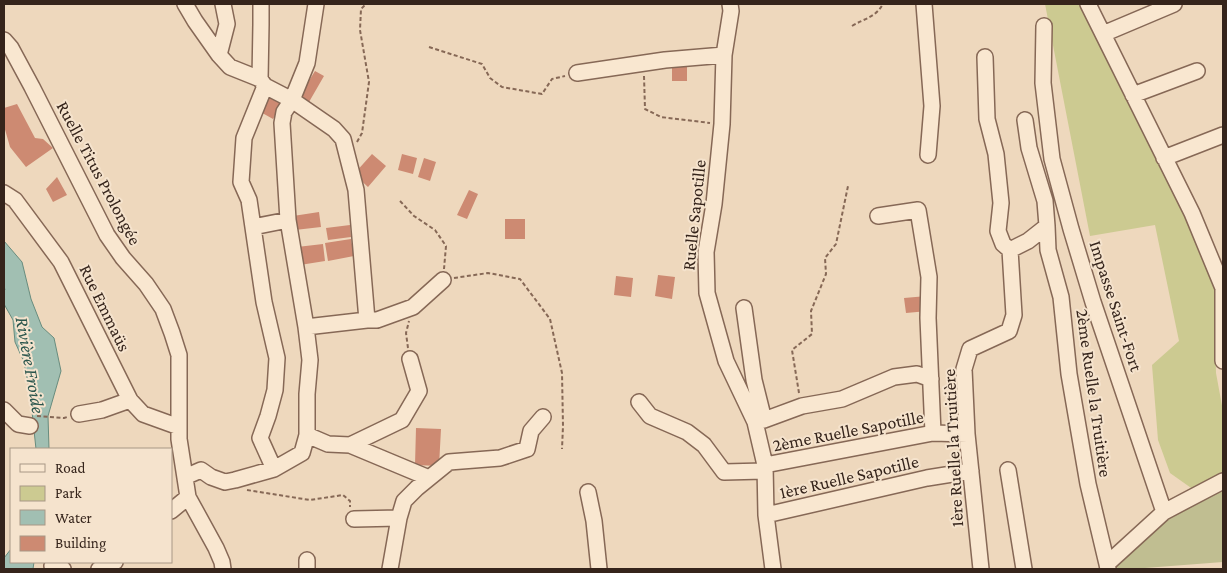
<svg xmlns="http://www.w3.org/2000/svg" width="1227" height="573" font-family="'Crimson Pro',serif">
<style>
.green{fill:#ccca91}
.cemetery{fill:#c0be91}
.water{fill:#a1bfb2;stroke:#688c7e}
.building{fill:#cd8a72}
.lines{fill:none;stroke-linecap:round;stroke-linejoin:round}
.minor-casing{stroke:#866856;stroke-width:18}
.path{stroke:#866856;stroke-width:2;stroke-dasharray:4 2.5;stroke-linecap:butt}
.minor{stroke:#f9e7d0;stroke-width:15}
.labels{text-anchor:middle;stroke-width:4;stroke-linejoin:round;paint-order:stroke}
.street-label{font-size:18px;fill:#35241b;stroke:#f5e3cd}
.water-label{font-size:19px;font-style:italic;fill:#2a554c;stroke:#f5e3cd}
</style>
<rect width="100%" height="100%" fill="#eed8bd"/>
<path class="green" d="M 1045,4 L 1079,4 L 1183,209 L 1214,288 L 1216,373 L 1223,411 L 1223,473 L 1217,481 L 1194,490 L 1170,473 L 1158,440 L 1152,365 L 1179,341 L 1155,225 L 1090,236 Z"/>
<path class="cemetery" d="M 1223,481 L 1223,562 L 1132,569 L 1107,569 L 1108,557 Z"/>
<path class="water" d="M 4,241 L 22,262 L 31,299 L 42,327 L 54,338 L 61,371 L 48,416 L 49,449 L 36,449 L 30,393 L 24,362 L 15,342 L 13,320 L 4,304 L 4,291 L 5,290 L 4,286 Z
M 11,549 L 11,562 L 34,562 L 33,569 L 4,569 L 4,558 Z"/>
<path class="building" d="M 672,63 L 687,63 L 687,81 L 672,81 Z
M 315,71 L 324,76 L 309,102 L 299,97 Z
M 265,95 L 282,104 L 273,119 L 257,110 Z
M 17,104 L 35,138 L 43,139 L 53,148 L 26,167 L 10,147 L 4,126 L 4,108 Z
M 372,154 L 386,166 L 368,187 L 354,174 Z
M 402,154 L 417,158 L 413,174 L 398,170 Z
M 424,158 L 436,162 L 430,181 L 418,177 Z
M 57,177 L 67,195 L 53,202 L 46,189 Z
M 469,190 L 478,194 L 467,219 L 457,215 Z
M 319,212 L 321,227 L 295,230 L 293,216 Z
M 505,219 L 525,219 L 525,239 L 505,239 Z
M 350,225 L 351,237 L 328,240 L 326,228 Z
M 351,239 L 354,256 L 328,261 L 325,243 Z
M 323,244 L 325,261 L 300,265 L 297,247 Z
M 658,275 L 675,277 L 672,299 L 655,296 Z
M 616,276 L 633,278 L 631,297 L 614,295 Z
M 927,296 L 928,311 L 906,313 L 904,298 Z
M 416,428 L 441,429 L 439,466 L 415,465 Z"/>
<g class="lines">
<g class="minor-casing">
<path id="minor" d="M 185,4 L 195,21 L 219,55 L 230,67 L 260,79 L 265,86 L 292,100 L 307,63 L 316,4
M 730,4 L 731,11 L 724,55 L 722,124 L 714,204 L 706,252 L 707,293 L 726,361 L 755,422 L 765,465 L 766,515 L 773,569
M 924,4 L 932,106 L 928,155
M 1088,4 L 1192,213 L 1223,288 L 1223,361
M 1044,26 L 1043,83 L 1052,159 L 1071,229 L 1093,302 L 1164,512 L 1107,564 L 1108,569
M 1103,34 L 1174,4
M 4,40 L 11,48 L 32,87 L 107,235 L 123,258 L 146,284 L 163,309 L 172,333 L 179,355 L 179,439 L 188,497 L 216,548 L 222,562 L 223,569
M 219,55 L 227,24 L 223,4
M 577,73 L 665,60 L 724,55
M 260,79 L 261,24 L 261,4
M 265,86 L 244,138 L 241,182 L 249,200 L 264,302 L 277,358 L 275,390 L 268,416 L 260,438 L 274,469
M 1133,95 L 1197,71
M 1164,158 L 1223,135
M 4,193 L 15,200 L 61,262 L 130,400 L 143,414 L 179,427
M 878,216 L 918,210 L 929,277 L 928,318 L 933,433
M 1047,226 L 1048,250 L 1061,297 L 1069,374 L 1088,484 L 1107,564
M 253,227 L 288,220
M 1010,250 L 1028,241 L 1047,226 L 1045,201 L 1029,148 L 1025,120
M 744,308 L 754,380 L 764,420
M 367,320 L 377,320 L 413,307 L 443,280
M 306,327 L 367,320 L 356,190 L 343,139 L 334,129 L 292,100 L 284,112 L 282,123 L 288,220 L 306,327 L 310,360 L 307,394 L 307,435
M 639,402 L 650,416 L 687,432 L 704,445 L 724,472 L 765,471
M 4,410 L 18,424 L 30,426
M 79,414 L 102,410 L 130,400
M 755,422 L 764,420 L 802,406 L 842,399 L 894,377 L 917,374 L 931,379
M 350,445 L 402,420 L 419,391 L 410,359
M 765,465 L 933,433 L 967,434
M 1008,470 L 1024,569
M 185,477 L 201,470 L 211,477 L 225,482 L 235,480 L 274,469 L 302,453 L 307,435 L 328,444 L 350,445 L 429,478
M 588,492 L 594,521 L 599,569
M 171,511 L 188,497
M 1164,512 L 1223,481
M 766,515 L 927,478 L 971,471
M 354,519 L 399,518
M 52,566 L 63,569
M 99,569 L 115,562
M 307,569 L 307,560
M 390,569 L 399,518 L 404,501 L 417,488 L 449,462 L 500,458 L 527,449 L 531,431 L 543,417
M 981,569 L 967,434 L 964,369 L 970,349 L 1009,331 L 1014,315 L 1010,250 L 1003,244 L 998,231 L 1001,203 L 996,154 L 987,119 L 985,57"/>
</g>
<path class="path" d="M 852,26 C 865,18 875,18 883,4
M 429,47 L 482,64 L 490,78 L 502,87 L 542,94 L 552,79 L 565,76
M 644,76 L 645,109 L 661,117 L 710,123
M 357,142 L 362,133 L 369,82 L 360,30 L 361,9 L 366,4
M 400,201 L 414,216 L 435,230 L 446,246 L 444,269
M 454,278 L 488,273 L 520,279 L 550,319 L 562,373 L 563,426 L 562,449
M 408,348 L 406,333 L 409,321
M 799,393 L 792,350 L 812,334 L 811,311 L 826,274 L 825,258 L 836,244 L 848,186
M 37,416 L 64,418 L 67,417
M 247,490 L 310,500 L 343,495 L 350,501 L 350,507"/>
<use href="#minor" class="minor"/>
</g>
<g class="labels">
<g class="street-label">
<text transform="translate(99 173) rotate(62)" y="6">Ruelle Titus Prolongée</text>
<text transform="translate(694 215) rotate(-84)" y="6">Ruelle Sapotille</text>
<text transform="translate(1116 306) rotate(72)" y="6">Impasse Saint-Fort</text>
<text transform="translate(105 308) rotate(64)" y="6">Rue Emmaüs</text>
<text transform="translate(1094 393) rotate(82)" y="6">2ème Ruelle la Truitière</text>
<text transform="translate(848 431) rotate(-11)" y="6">2ème Ruelle Sapotille</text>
<text transform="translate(953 448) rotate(-93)" y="6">1ère Ruelle la Truitière</text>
<text transform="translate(849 477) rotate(-13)" y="6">1ère Ruelle Sapotille</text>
</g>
<g class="water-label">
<text transform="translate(31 365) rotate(80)" y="7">Rivière Froide</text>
</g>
</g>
<rect width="1227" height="573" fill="none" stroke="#35241b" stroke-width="10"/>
<rect x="10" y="448" width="162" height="115" fill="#f5e3cd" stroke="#a89786"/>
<rect x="20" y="464" width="25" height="8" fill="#f9e7d0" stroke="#a89786"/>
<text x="55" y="473" font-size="15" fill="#35241b">Road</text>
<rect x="20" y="486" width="25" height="15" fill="#ccca91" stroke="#a89786"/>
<text x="55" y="498" font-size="15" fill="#35241b">Park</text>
<rect x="20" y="510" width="25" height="15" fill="#a1bfb2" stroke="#a89786"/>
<text x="55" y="523" font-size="15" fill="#35241b">Water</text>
<rect x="20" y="536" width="25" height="15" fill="#cd8a72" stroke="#a89786"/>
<text x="55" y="548" font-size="15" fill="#35241b">Building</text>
</svg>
